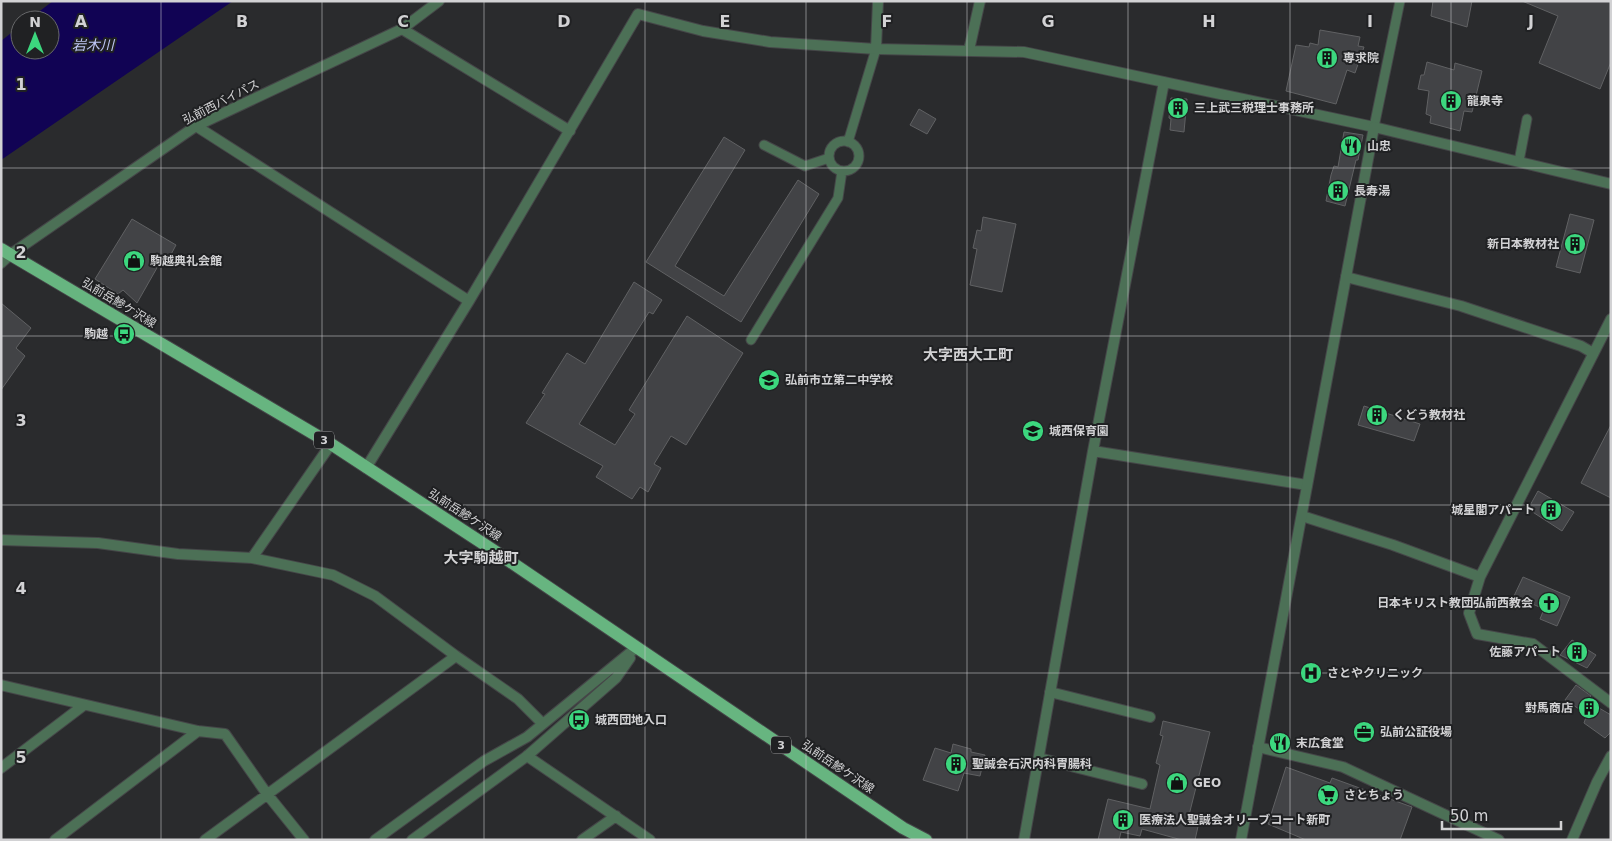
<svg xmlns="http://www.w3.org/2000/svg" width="1612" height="841" font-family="'DejaVu Sans','Noto Sans JP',sans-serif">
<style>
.water{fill:#110354}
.building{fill:#424346;stroke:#606163}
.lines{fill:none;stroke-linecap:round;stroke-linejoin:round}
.service-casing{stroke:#454648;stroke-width:11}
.minor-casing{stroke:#454648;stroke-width:12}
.tertiary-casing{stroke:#454648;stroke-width:12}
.primary-casing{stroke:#454648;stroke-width:14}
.service{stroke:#4c7056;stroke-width:9}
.minor{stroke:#4c7056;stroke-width:10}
.tertiary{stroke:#4c7056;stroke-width:10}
.primary{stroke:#67b580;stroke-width:12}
.grid{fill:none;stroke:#d2d2d4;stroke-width:1;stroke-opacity:0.55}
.labels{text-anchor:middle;stroke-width:4;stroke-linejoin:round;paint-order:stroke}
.shield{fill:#202123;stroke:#9d9d9f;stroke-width:1}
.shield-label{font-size:11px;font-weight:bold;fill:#d2d2d4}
.poi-label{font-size:12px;font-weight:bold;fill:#d2d2d4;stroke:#202123;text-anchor:start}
.street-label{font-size:12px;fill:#d2d2d4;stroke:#202123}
.water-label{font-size:14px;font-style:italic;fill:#bec7f4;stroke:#202123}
.quarter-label{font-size:15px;font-weight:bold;fill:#d2d2d4;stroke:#202123}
.grid-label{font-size:16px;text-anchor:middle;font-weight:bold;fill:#d2d2d4;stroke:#202123;stroke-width:4;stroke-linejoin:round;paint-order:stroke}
</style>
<rect width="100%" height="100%" fill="#2a2b2d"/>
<path class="water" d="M 53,1 L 233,1 L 1,160 L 1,41 L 20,26 L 20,50 L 50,50 L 50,20 L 28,20 Z"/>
<path class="building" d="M 1433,1 L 1472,1 L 1467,27 L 1431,16 Z
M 1522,1 L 1611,1 L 1611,62 L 1600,89 L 1539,63 L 1558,16 Z
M 1320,30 L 1360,37 L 1358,46 L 1364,47 L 1355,73 L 1347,70 L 1336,104 L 1286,91 L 1296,45 L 1309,47 L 1310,43 L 1318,45 Z
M 1427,62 L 1454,70 L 1455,63 L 1482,71 L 1472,112 L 1464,111 L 1460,131 L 1430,123 L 1431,116 L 1426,114 L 1429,91 L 1418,89 L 1421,75 L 1424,75 Z
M 1171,98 L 1187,99 L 1184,132 L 1170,130 L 1171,119 L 1169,118 Z
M 919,109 L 936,119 L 927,134 L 910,125 Z
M 1344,132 L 1363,135 L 1358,160 L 1356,160 L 1345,206 L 1326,201 L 1331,175 L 1334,166 L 1338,167 Z
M 724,137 L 745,150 L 675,266 L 724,296 L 798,180 L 819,194 L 741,322 L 646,262 Z
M 1570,214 L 1594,220 L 1580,273 L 1556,267 Z
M 983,217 L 1016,224 L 1002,292 L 970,285 L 977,249 L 973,248 L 977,230 L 981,231 Z
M 132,219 L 176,245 L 167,262 L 162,259 L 137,303 L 123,290 L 118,294 L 95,279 Z
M 634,282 L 662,300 L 653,314 L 649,312 L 579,424 L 615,445 L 635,414 L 629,410 L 687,316 L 743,353 L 686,445 L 671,436 L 654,464 L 661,468 L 648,492 L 640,487 L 632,499 L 596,477 L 603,466 L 526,423 L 545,394 L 542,393 L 567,353 L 585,364 Z
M 1,303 L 31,328 L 16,348 L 25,356 L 1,390 Z
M 1364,406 L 1420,424 L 1414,441 L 1358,425 Z
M 1611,425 L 1611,498 L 1581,483 Z
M 1538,491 L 1574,512 L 1562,531 L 1528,509 Z
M 1523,577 L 1570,597 L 1557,626 L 1540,619 L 1544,609 L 1514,596 Z
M 1572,640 L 1596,655 L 1587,668 L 1560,655 Z
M 1576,685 L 1591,696 L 1587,701 L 1611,715 L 1611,732 L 1605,738 L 1584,723 L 1587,714 L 1565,700 Z
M 1163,721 L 1210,732 L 1188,819 L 1199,822 L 1195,840 L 1182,840 L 1142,829 L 1140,836 L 1121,832 L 1119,840 L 1098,840 L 1108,799 L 1150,809 L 1160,765 L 1156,763 L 1163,736 L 1160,735 Z
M 953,744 L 971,749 L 971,752 L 985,755 L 980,776 L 964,773 L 958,791 L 923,780 L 935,748 L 951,753 Z
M 1286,767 L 1330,783 L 1332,778 L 1412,807 L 1400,840 L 1306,840 L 1268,824 Z"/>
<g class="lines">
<g class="service-casing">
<path id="service" d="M 1374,127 L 1400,1
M829 156a15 15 0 1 1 30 0a15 15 0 1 1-30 0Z
M 848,142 L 876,49
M 764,145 L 805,166 L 829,158
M 1519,161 L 1527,119
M 751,340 L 838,198 L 842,171"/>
</g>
<g class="minor-casing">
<path id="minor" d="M 402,29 L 570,131
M 876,49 L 878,1
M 969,50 L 980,1
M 196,126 L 469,301
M 1346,277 L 1461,306 L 1581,346 L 1593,353
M 1611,319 L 1480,577 L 1469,613 L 1477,634 L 1533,644 L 1611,703
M 1093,451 L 1307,485
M 366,468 L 469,301 L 638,14 L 703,31 L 770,42 L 876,49 L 1024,52 L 1374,127
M 1302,516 L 1393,545 L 1480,577
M 1,540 L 98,543 L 178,554 L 252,558 L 333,575 L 375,596 L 456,656 L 518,699 L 542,723
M 252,558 L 331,444
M 1,685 L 198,731 L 225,734 L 267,794 L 304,840
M 1050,692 L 1150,717
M 1258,747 L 1343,767 L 1499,840
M 527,756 L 650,840
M 1039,758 L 1142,784
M 1,768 L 84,705
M 55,840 L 198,731
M 205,840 L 456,656
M 582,840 L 616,816
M 1024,840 L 1093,451 L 1164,82
M 1572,840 L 1597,782 L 1611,756"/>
</g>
<g class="tertiary-casing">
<path id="tertiary" d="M 1,263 L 11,254 L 196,126 L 402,29 L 439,1
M 375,840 L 484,761 L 527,737 L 637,647
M 412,840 L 527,756 L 616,678 L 630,658
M 1241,840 L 1374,127 L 1611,184"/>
</g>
<g class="primary-casing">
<path id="primary" d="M 1,249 L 331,444 L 499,554 L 903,828 L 926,840"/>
</g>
<use href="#service" class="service"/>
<use href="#minor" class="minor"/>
<use href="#tertiary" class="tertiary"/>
<use href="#primary" class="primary"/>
</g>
<path class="grid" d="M 161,1 L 161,840M 322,1 L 322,840M 484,1 L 484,840M 645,1 L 645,840M 806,1 L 806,840M 967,1 L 967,840M 1128,1 L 1128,840M 1290,1 L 1290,840M 1451,1 L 1451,840M 1,168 L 1611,168M 1,336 L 1611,336M 1,505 L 1611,505M 1,673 L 1611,673"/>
<defs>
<g id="building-disc" transform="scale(1.125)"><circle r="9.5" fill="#3cd77e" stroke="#202123"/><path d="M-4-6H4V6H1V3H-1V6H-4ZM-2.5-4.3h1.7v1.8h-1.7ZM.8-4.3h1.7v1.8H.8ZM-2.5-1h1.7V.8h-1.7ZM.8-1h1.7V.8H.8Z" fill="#111"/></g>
<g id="restaurant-disc" transform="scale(1.125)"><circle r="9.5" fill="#3cd77e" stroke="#202123"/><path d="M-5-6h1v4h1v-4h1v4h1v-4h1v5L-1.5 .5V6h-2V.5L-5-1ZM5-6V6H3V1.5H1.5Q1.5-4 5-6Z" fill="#111"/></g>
<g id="shop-disc" transform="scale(1.125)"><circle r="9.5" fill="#3cd77e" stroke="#202123"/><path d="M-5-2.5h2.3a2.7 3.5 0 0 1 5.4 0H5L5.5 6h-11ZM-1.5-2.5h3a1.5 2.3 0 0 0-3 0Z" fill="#111"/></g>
<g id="bus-disc" transform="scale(1.125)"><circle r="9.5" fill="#3cd77e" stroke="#202123"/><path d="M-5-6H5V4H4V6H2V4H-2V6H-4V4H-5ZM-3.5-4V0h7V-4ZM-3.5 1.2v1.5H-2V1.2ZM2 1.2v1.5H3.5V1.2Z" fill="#111"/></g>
<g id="school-disc" transform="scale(1.125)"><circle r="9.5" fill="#3cd77e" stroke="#202123"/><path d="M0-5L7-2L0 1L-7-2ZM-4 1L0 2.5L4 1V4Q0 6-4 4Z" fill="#111"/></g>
<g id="church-disc" transform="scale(1.125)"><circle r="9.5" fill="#3cd77e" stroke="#202123"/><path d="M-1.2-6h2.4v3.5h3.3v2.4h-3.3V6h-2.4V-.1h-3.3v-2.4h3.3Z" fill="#111"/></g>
<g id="hospital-disc" transform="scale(1.125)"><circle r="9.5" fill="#3cd77e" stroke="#202123"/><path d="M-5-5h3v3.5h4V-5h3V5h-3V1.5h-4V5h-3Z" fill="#111"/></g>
<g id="office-disc" transform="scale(1.125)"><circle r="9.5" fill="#3cd77e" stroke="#202123"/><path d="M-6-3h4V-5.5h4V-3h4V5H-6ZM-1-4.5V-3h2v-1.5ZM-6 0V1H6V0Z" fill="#111"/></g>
<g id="supermarket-disc" transform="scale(1.125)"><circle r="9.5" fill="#3cd77e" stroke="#202123"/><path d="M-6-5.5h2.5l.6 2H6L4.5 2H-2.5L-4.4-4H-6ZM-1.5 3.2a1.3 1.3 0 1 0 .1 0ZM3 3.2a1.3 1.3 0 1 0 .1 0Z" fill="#111"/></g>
</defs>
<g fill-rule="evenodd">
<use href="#building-disc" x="1327" y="58"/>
<use href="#building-disc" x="1451" y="101"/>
<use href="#building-disc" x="1178" y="108"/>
<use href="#restaurant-disc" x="1351" y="146"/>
<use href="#building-disc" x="1338" y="191"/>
<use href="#building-disc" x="1575" y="244"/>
<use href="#shop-disc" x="134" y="261"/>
<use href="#bus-disc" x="124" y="334"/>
<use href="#school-disc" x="769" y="380"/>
<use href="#building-disc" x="1377" y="415"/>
<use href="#school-disc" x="1033" y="431"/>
<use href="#building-disc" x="1551" y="510"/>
<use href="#church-disc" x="1549" y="603"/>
<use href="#building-disc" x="1577" y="652"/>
<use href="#hospital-disc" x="1311" y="673"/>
<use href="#building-disc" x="1589" y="708"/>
<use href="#bus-disc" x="579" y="720"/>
<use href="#office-disc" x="1364" y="732"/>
<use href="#restaurant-disc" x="1280" y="743"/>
<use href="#building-disc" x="956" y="764"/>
<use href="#shop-disc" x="1177" y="783"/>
<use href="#supermarket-disc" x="1328" y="795"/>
<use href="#building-disc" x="1123" y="820"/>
</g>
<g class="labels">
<g class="shield">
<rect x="314" y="431.5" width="20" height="17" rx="4"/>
<rect x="771" y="736.5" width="20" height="17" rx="4"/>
</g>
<g class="shield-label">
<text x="324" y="444">3</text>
<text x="781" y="749">3</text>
</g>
<g class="poi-label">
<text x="1343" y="62">専求院</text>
<text x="1467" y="105">龍泉寺</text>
<text x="1194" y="112">三上武三税理士事務所</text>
<text x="1367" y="150">山忠</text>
<text x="1354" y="195">長寿湯</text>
<text x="1559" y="248" text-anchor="end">新日本教材社</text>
<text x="150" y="265">駒越典礼会館</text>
<text x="108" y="338" text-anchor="end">駒越</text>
<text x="785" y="384">弘前市立第二中学校</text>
<text x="1393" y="419">くどう教材社</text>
<text x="1049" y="435">城西保育園</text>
<text x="1535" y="514" text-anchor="end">城星閣アパート</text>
<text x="1533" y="607" text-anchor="end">日本キリスト教団弘前西教会</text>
<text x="1561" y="656" text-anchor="end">佐藤アパート</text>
<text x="1327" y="677">さとやクリニック</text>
<text x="1573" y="712" text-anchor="end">對馬商店</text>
<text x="595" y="724">城西団地入口</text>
<text x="1380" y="736">弘前公証役場</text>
<text x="1296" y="747">末広食堂</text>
<text x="972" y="768">聖誠会石沢内科胃腸科</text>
<text x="1193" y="787">GEO</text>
<text x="1344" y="799">さとちょう</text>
<text x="1139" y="824">医療法人聖誠会オリーブコート新町</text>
</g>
<g class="street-label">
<text transform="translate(221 102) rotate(-27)" y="4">弘前西バイパス</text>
<text transform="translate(119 303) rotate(31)" y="4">弘前岳鰺ケ沢線</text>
<text transform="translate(465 515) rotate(33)" y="4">弘前岳鰺ケ沢線</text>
<text transform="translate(838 767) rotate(34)" y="4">弘前岳鰺ケ沢線</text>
</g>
<g class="water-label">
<text x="93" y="50">岩木川</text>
</g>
<g class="quarter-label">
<text x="968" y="360">大字西大工町</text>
<text x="481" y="563">大字駒越町</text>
</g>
</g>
<g class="grid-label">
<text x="81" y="27">A</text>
<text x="242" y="27">B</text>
<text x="403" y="27">C</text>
<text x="564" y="27">D</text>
<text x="725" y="27">E</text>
<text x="887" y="27">F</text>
<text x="1048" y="27">G</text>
<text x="1209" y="27">H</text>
<text x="1370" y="27">I</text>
<text x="1531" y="27">J</text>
<text x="21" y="90">1</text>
<text x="21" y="258">2</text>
<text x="21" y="426">3</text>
<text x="21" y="594">4</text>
<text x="21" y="763">5</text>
</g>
<rect width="1612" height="841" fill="none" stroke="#d2d2d4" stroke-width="5"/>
<g transform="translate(35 35)"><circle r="24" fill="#202123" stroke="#67686a"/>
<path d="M0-4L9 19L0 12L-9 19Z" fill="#3cd77e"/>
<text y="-8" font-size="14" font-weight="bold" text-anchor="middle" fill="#d2d2d4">N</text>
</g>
<path d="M1442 821v8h119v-8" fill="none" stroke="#d2d2d4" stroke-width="2.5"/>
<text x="1450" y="821" font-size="15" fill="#d2d2d4" stroke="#202123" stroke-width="4" paint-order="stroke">50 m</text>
</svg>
